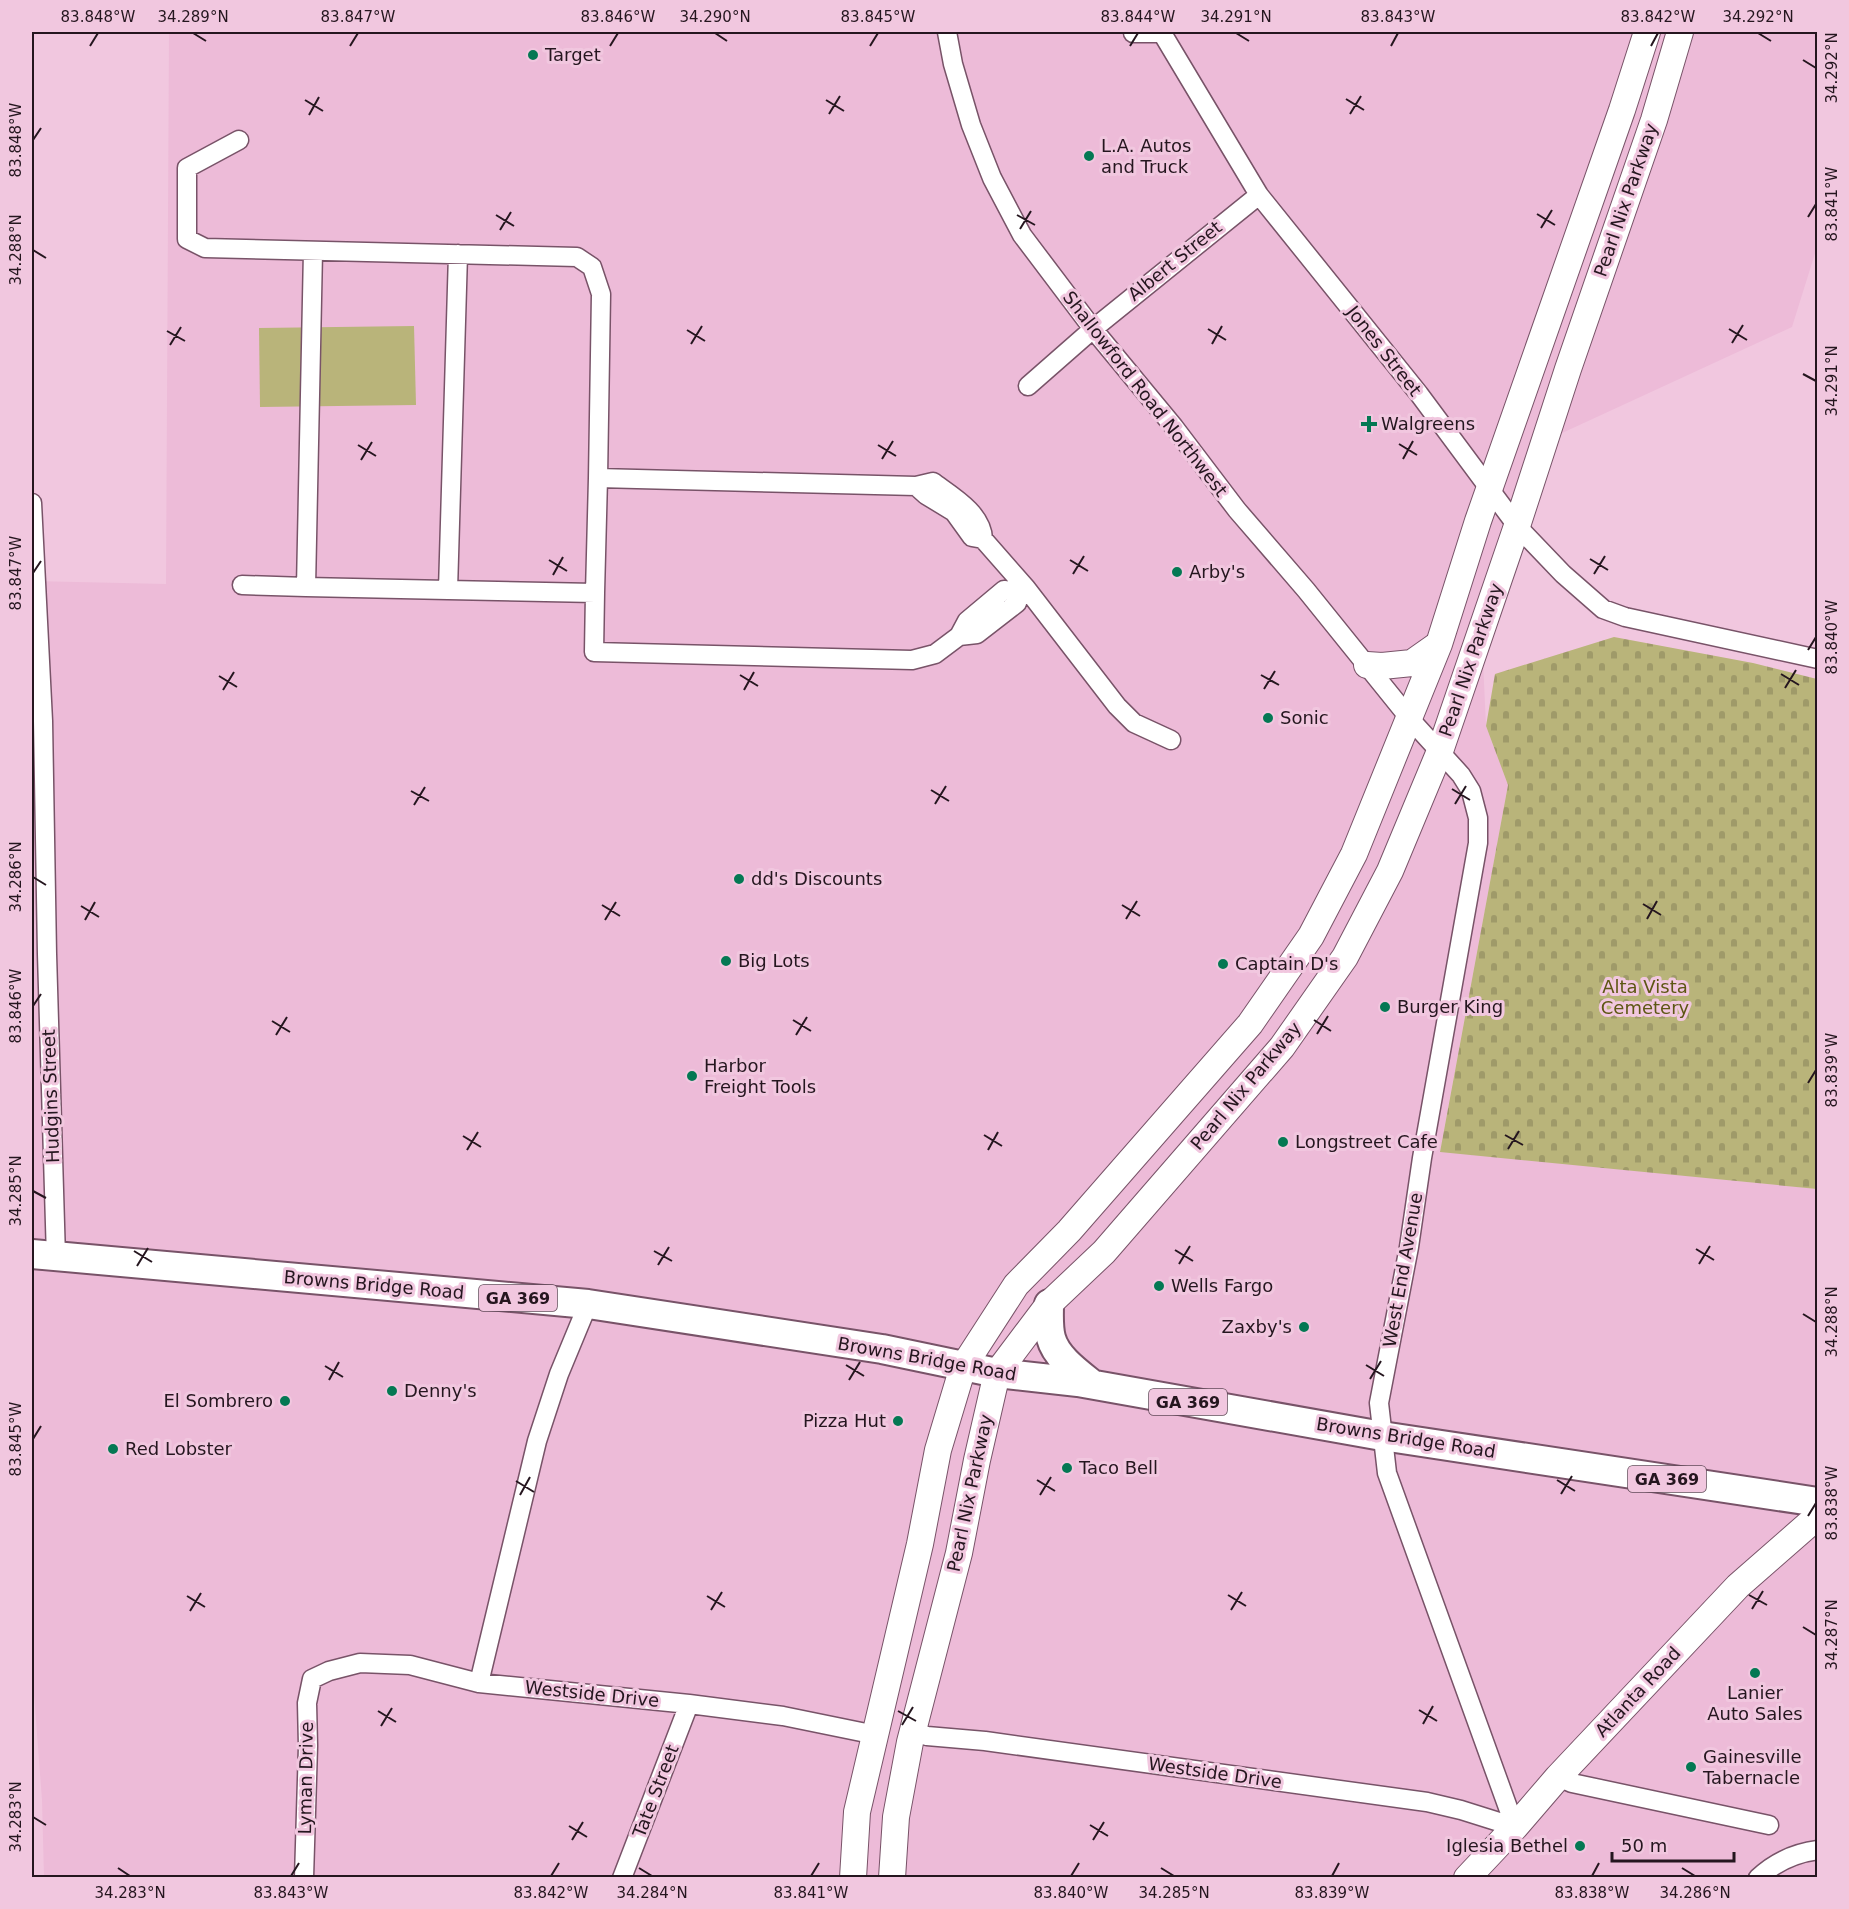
<svg xmlns="http://www.w3.org/2000/svg" width="1849" height="1909" font-family="'DejaVu Sans',sans-serif">
<style>
.built{fill:#edbbd8}
.grass{fill:#b9b47a}
.cemetery{fill:url(#cemetery-stones)}
.lines{fill:none;stroke-linecap:round;stroke-linejoin:round}
.street-casing{stroke:#785368;stroke-width:21}
.secondary-casing{stroke:#785368;stroke-width:28}
.primary-casing{stroke:#785368;stroke-width:32}
.street{stroke:#fff;stroke-width:18}
.secondary{stroke:#fff;stroke-width:26}
.primary{stroke:#fff;stroke-width:28}
.ticks{fill:none;stroke:#25161f;stroke-width:2}
.poi-dot{fill:#047853;stroke:#f1c7df;stroke-width:2}
.labels{text-anchor:middle;stroke-width:6;stroke-linejoin:round;paint-order:stroke}
.shield{fill:#f1c7df;stroke:#624b59;stroke-width:1.5}
.shield-label{font-size:16px;font-weight:bold;fill:#25161f}
.poi-label{font-size:18px;fill:#25161f;stroke:#f1c7df;text-anchor:start}
.street-label{font-size:18px;fill:#25161f;stroke:#f1c7df}
.park-label{font-size:18px;fill:#5d5613;stroke:#f1c7df}
.neatline{fill:none;stroke:#25161f;stroke-width:2}
.ticks-label{font-size:15px;text-anchor:middle;fill:#25161f}
</style>
<defs>
<pattern id="cemetery-stones" width="16" height="16" patternUnits="userSpaceOnUse" patternTransform="scale(1.5)"><rect width="16" height="16" fill="#b9b47a"/><path d="M2 7V4a2 2 0 0 1 4 0v3zM10 15v-3a2 2 0 0 1 4 0v3z" fill="#9f9a69"/></pattern>
</defs>
<rect width="100%" height="100%" fill="#f1c7df"/>
<path class="built" d="M 169,32 L 1817,32 L 1817,247 L 1792,327 L 1560,434 L 1529,517 L 1483,661 L 1486,726 L 1508,785 L 1440,1151 L 1817,1189 L 1817,1877 L 44,1877 L 42,1800 L 32,1667 L 32,793 L 39,794 L 32,581 L 166,584 Z"/>
<path class="grass" d="M 414,326 L 416,405 L 260,407 L 259,328 Z"/>
<path class="cemetery" d="M 1614,637 L 1753,663 L 1817,679 L 1817,1189 L 1440,1152 L 1508,785 L 1486,726 L 1495,674 Z"/>
<g class="lines">
<g class="street-casing">
<path id="street" d="M 947,32 L 953,64 L 971,125 L 992,178 L 1022,235 L 1093,329 L 1174,427 L 1237,510 L 1306,590 L 1410,719 L 1461,775 L 1471,791 L 1478,818 L 1478,843 L 1422,1158 L 1409,1247 L 1379,1403 L 1387,1473 L 1515,1827
M 1133,33 L 1162,33 L 1259,195 L 1419,394 L 1517,526 L 1563,574 L 1603,609 L 1625,617 L 1818,659
M 239,140 L 187,168 L 187,239 L 205,248 L 577,257 L 592,267 L 601,294 L 598,478 L 916,486 L 933,482 C 952,496 982,513 983,539
M 313,251 L 306,587 L 448,590 L 458,254
M 1028,386 L 1093,329 L 1259,195
M 916,486 L 926,495 L 954,512 L 972,537 L 983,539 L 1026,588 L 1117,706 L 1134,723 L 1171,740
M 32,503 L 43,721 L 47,954 L 56,1258
M 242,585 L 306,587
M 448,590 L 595,593 L 594,652 L 912,660 L 935,654 L 959,636 L 977,634 L 1017,603 L 1020,592 L 1026,588
M 595,593 L 598,478
M 959,636 L 967,621 L 1004,590 L 1020,592
M 479,1683 L 537,1441 L 559,1374 L 588,1304
M 913,1732 L 927,1736 L 985,1741 L 1427,1802 L 1461,1810 L 1515,1827
M 1558,1777 L 1572,1783 L 1769,1825
M 304,1878 L 308,1746 L 307,1703 L 312,1679 L 329,1671 L 360,1663 L 410,1665 L 479,1683 L 689,1704 L 783,1716 L 876,1735
M 622,1878 L 689,1704
M 1758,1878 C 1775,1862 1795,1853 1818,1850"/>
</g>
<g class="secondary-casing">
<path id="secondary" d="M 1367,665 L 1382,666 L 1412,663 L 1439,644
M 853,1878 L 857,1812 L 920,1544 L 938,1450 L 963,1367 L 1016,1285 L 1069,1231 L 1250,1024 L 1311,936 L 1354,854 L 1439,644 L 1478,521 L 1622,110 L 1647,32
M 892,1878 L 896,1817 L 910,1742 L 959,1553 L 977,1460 L 997,1373 L 1049,1304 L 1104,1252 L 1282,1047 L 1345,957 L 1390,871 L 1440,751 L 1517,526 L 1568,369 L 1654,120 L 1680,32
M 1467,1878 L 1515,1827 L 1558,1777 L 1738,1586 L 1818,1516"/>
</g>
<g class="primary-casing">
<path id="primary" d="M 32,1254 L 588,1304 L 882,1349 L 997,1373 L 1078,1382 L 1382,1436 L 1818,1502
M 1049,1304 C 1049,1315 1048,1327 1051,1338 C 1056,1357 1077,1372 1092,1384"/>
</g>
<use href="#street" class="street"/>
<use href="#secondary" class="secondary"/>
<use href="#primary" class="primary"/>
</g>
<path class="ticks" d="M 193,33 L 206,41M 715,33 L 727,41M 1236,33 L 1249,41M 1758,33 L 1771,41M 90,46 L 98,33M 350,46 L 358,33M 610,46 L 618,33M 870,46 L 878,33M 1130,46 L 1138,33M 1391,46 L 1398,33M 1651,46 L 1658,33M 1803,60 L 1816,68M 1346,99 L 1364,110M 305,100 L 323,111M 826,100 L 844,111M 829,114 L 840,96M 1350,114 L 1361,96M 309,115 L 319,97M 33,140 L 41,128M 1537,214 L 1555,225M 496,215 L 514,226M 1017,215 L 1035,225M 1808,217 L 1816,204M 1541,228 L 1552,210M 1020,229 L 1031,211M 500,230 L 511,212M 33,250 L 46,258M 1208,329 L 1226,340M 1729,329 L 1747,340M 687,330 L 705,341M 167,331 L 185,341M 1732,343 L 1743,325M 691,344 L 702,326M 1212,344 L 1222,326M 170,345 L 181,327M 1803,374 L 1816,381M 1399,444 L 1417,455M 358,445 L 376,456M 878,445 L 896,456M 882,459 L 893,441M 1403,459 L 1413,441M 361,460 L 372,442M 1590,559 L 1608,570M 549,560 L 567,571M 1070,560 L 1088,571M 33,573 L 41,561M 1073,574 L 1084,556M 1594,574 L 1605,556M 553,575 L 563,557M 1808,650 L 1816,637M 1781,674 L 1799,685M 740,675 L 758,686M 1261,675 L 1279,685M 219,676 L 237,687M 1785,688 L 1796,670M 1264,689 L 1275,671M 223,690 L 234,672M 744,690 L 754,672M 1452,789 L 1470,800M 931,790 L 949,801M 411,791 L 429,801M 935,804 L 946,786M 1455,804 L 1466,786M 414,805 L 425,787M 33,877 L 46,885M 1643,904 L 1661,915M 602,905 L 620,916M 1122,905 L 1140,916M 81,906 L 99,917M 1126,919 L 1137,901M 1647,919 L 1657,901M 85,920 L 95,902M 605,920 L 616,902M 33,1006 L 41,994M 793,1020 L 811,1031M 1314,1020 L 1331,1031M 272,1021 L 290,1032M 1317,1034 L 1328,1016M 276,1035 L 287,1017M 796,1035 L 807,1017M 1808,1083 L 1816,1070M 984,1135 L 1002,1146M 1505,1135 L 1523,1145M 463,1136 L 481,1147M 1508,1149 L 1519,1131M 467,1150 L 478,1132M 988,1150 L 998,1132M 33,1191 L 46,1198M 1696,1249 L 1714,1260M 1175,1250 L 1193,1261M 134,1251 L 152,1262M 654,1251 L 672,1261M 1179,1264 L 1190,1246M 1699,1264 L 1710,1246M 658,1265 L 669,1247M 137,1266 L 148,1248M 1803,1314 L 1816,1322M 846,1365 L 864,1376M 1366,1365 L 1384,1376M 325,1366 L 343,1377M 1370,1379 L 1381,1361M 329,1380 L 339,1362M 849,1380 L 860,1362M 33,1439 L 41,1426M 1037,1480 L 1055,1491M 1557,1480 L 1575,1491M 516,1481 L 534,1492M 1561,1494 L 1572,1476M 520,1495 L 530,1477M 1040,1495 L 1051,1477M 1808,1516 L 1816,1503M 1228,1595 L 1246,1606M 1749,1595 L 1767,1605M 187,1596 L 205,1607M 707,1596 L 725,1607M 1752,1609 L 1763,1591M 711,1610 L 722,1592M 1231,1610 L 1242,1592M 190,1611 L 201,1593M 1803,1627 L 1816,1635M 1419,1710 L 1437,1721M 378,1711 L 396,1722M 898,1711 L 916,1721M 1423,1724 L 1433,1706M 902,1725 L 913,1707M 381,1726 L 392,1708M 33,1817 L 46,1825M 1090,1825 L 1108,1836M 569,1826 L 587,1837M 572,1840 L 583,1822M 1093,1840 L 1104,1822M 118,1868 L 130,1876M 639,1868 L 652,1876M 1161,1868 L 1174,1876M 1682,1868 L 1695,1876M 291,1876 L 299,1863M 551,1876 L 559,1863M 811,1876 L 819,1863M 1071,1876 L 1079,1863M 1332,1876 L 1339,1863M 1592,1876 L 1599,1863"/>
<g class="poi-dot">
<circle cx="533" cy="55" r="6"/>
<circle cx="1089" cy="156" r="6"/>
<path d="M1366 415h6v6h6v6h-6v6h-6v-6h-6v-6h6z"/>
<circle cx="1177" cy="572" r="6"/>
<circle cx="1268" cy="718" r="6"/>
<circle cx="739" cy="879" r="6"/>
<circle cx="726" cy="961" r="6"/>
<circle cx="1223" cy="964" r="6"/>
<circle cx="1385" cy="1007" r="6"/>
<circle cx="692" cy="1076" r="6"/>
<circle cx="1283" cy="1142" r="6"/>
<circle cx="1159" cy="1286" r="6"/>
<circle cx="1304" cy="1327" r="6"/>
<circle cx="392" cy="1391" r="6"/>
<circle cx="285" cy="1401" r="6"/>
<circle cx="898" cy="1421" r="6"/>
<circle cx="113" cy="1449" r="6"/>
<circle cx="1067" cy="1468" r="6"/>
<circle cx="1755" cy="1673" r="6"/>
<circle cx="1691" cy="1767" r="6"/>
<circle cx="1580" cy="1846" r="6"/>
</g>
<g class="labels">
<g class="shield">
<rect x="479" y="1285" width="78" height="26" rx="4.5"/>
<rect x="1149" y="1389" width="78" height="26" rx="4.5"/>
<rect x="1628" y="1466" width="78" height="26" rx="4.5"/>
</g>
<g class="shield-label">
<text x="518" y="1304">GA 369</text>
<text x="1188" y="1408">GA 369</text>
<text x="1667" y="1485">GA 369</text>
</g>
<g class="poi-label">
<text x="545" y="61">Target</text>
<text x="1101" y="152">L.A. Autos<tspan x="1101" dy="21">and Truck</tspan></text>
<text x="1381" y="430">Walgreens</text>
<text x="1189" y="578">Arby's</text>
<text x="1280" y="724">Sonic</text>
<text x="751" y="885">dd's Discounts</text>
<text x="738" y="967">Big Lots</text>
<text x="1235" y="970">Captain D's</text>
<text x="1397" y="1013">Burger King</text>
<text x="704" y="1072">Harbor<tspan x="704" dy="21">Freight Tools</tspan></text>
<text x="1295" y="1148">Longstreet Cafe</text>
<text x="1171" y="1292">Wells Fargo</text>
<text x="1292" y="1333" text-anchor="end">Zaxby's</text>
<text x="404" y="1397">Denny's</text>
<text x="273" y="1407" text-anchor="end">El Sombrero</text>
<text x="886" y="1427" text-anchor="end">Pizza Hut</text>
<text x="125" y="1455">Red Lobster</text>
<text x="1079" y="1474">Taco Bell</text>
<text x="1755" y="1699" text-anchor="middle">Lanier<tspan x="1755" dy="21">Auto Sales</tspan></text>
<text x="1703" y="1763">Gainesville<tspan x="1703" dy="21">Tabernacle</tspan></text>
<text x="1568" y="1852" text-anchor="end">Iglesia Bethel</text>
</g>
<g class="street-label">
<text transform="translate(1626 200) rotate(-71)" y="6">Pearl Nix Parkway</text>
<text transform="translate(1175 261) rotate(-39)" y="6">Albert Street</text>
<text transform="translate(1384 351) rotate(52)" y="6">Jones Street</text>
<text transform="translate(1145 394) rotate(52)" y="6">Shallowford Road Northwest</text>
<text transform="translate(1471 660) rotate(-71)" y="6">Pearl Nix Parkway</text>
<text transform="translate(1246 1086) rotate(-50)" y="6">Pearl Nix Parkway</text>
<text transform="translate(51 1096) rotate(-92)" y="6">Hudgins Street</text>
<text transform="translate(1403 1270) rotate(-80)" y="6">West End Avenue</text>
<text transform="translate(374 1285) rotate(5)" y="6">Browns Bridge Road</text>
<text transform="translate(927 1359) rotate(10)" y="6">Browns Bridge Road</text>
<text transform="translate(1406 1438) rotate(9)" y="6">Browns Bridge Road</text>
<text transform="translate(970 1493) rotate(-78)" y="6">Pearl Nix Parkway</text>
<text transform="translate(1638 1692) rotate(-47)" y="6">Atlanta Road</text>
<text transform="translate(592 1694) rotate(6)" y="6">Westside Drive</text>
<text transform="translate(1215 1773) rotate(8)" y="6">Westside Drive</text>
<text transform="translate(306 1778) rotate(-89)" y="6">Lyman Drive</text>
<text transform="translate(656 1791) rotate(-69)" y="6">Tate Street</text>
</g>
<g class="park-label">
<text x="1645" y="993">Alta Vista<tspan x="1645" dy="21">Cemetery</tspan></text>
</g>
</g>
<rect width="1849" height="1909" fill="none" stroke="#f1c7df" stroke-width="66"/>
<path d="M1612 1852v9h122v-9" fill="none" stroke="#25161f" stroke-width="3"/>
<text x="1621" y="1852" font-size="18" fill="#25161f" stroke="#f1c7df" stroke-width="4.5" paint-order="stroke">50 m</text>
<rect x="33" y="33" width="1783" height="1843" class="neatline"/>
<g class="ticks-label">
<text x="98" y="22">83.848°W</text>
<text x="193" y="22">34.289°N</text>
<text x="358" y="22">83.847°W</text>
<text x="618" y="22">83.846°W</text>
<text x="715" y="22">34.290°N</text>
<text x="878" y="22">83.845°W</text>
<text x="1138" y="22">83.844°W</text>
<text x="1236" y="22">34.291°N</text>
<text x="1398" y="22">83.843°W</text>
<text x="1658" y="22">83.842°W</text>
<text x="1758" y="22">34.292°N</text>
<text transform="translate(1832 68) rotate(-90)" y="5">34.292°N</text>
<text transform="translate(16 140) rotate(-90)" y="5">83.848°W</text>
<text transform="translate(1832 204) rotate(-90)" y="5">83.841°W</text>
<text transform="translate(16 250) rotate(-90)" y="5">34.288°N</text>
<text transform="translate(1832 381) rotate(-90)" y="5">34.291°N</text>
<text transform="translate(16 573) rotate(-90)" y="5">83.847°W</text>
<text transform="translate(1832 637) rotate(-90)" y="5">83.840°W</text>
<text transform="translate(16 877) rotate(-90)" y="5">34.286°N</text>
<text transform="translate(16 1006) rotate(-90)" y="5">83.846°W</text>
<text transform="translate(1832 1070) rotate(-90)" y="5">83.839°W</text>
<text transform="translate(16 1191) rotate(-90)" y="5">34.285°N</text>
<text transform="translate(1832 1322) rotate(-90)" y="5">34.288°N</text>
<text transform="translate(16 1439) rotate(-90)" y="5">83.845°W</text>
<text transform="translate(1832 1503) rotate(-90)" y="5">83.838°W</text>
<text transform="translate(1832 1635) rotate(-90)" y="5">34.287°N</text>
<text transform="translate(16 1817) rotate(-90)" y="5">34.283°N</text>
<text x="130" y="1898">34.283°N</text>
<text x="291" y="1898">83.843°W</text>
<text x="551" y="1898">83.842°W</text>
<text x="652" y="1898">34.284°N</text>
<text x="811" y="1898">83.841°W</text>
<text x="1071" y="1898">83.840°W</text>
<text x="1174" y="1898">34.285°N</text>
<text x="1332" y="1898">83.839°W</text>
<text x="1592" y="1898">83.838°W</text>
<text x="1695" y="1898">34.286°N</text>
</g>
</svg>
